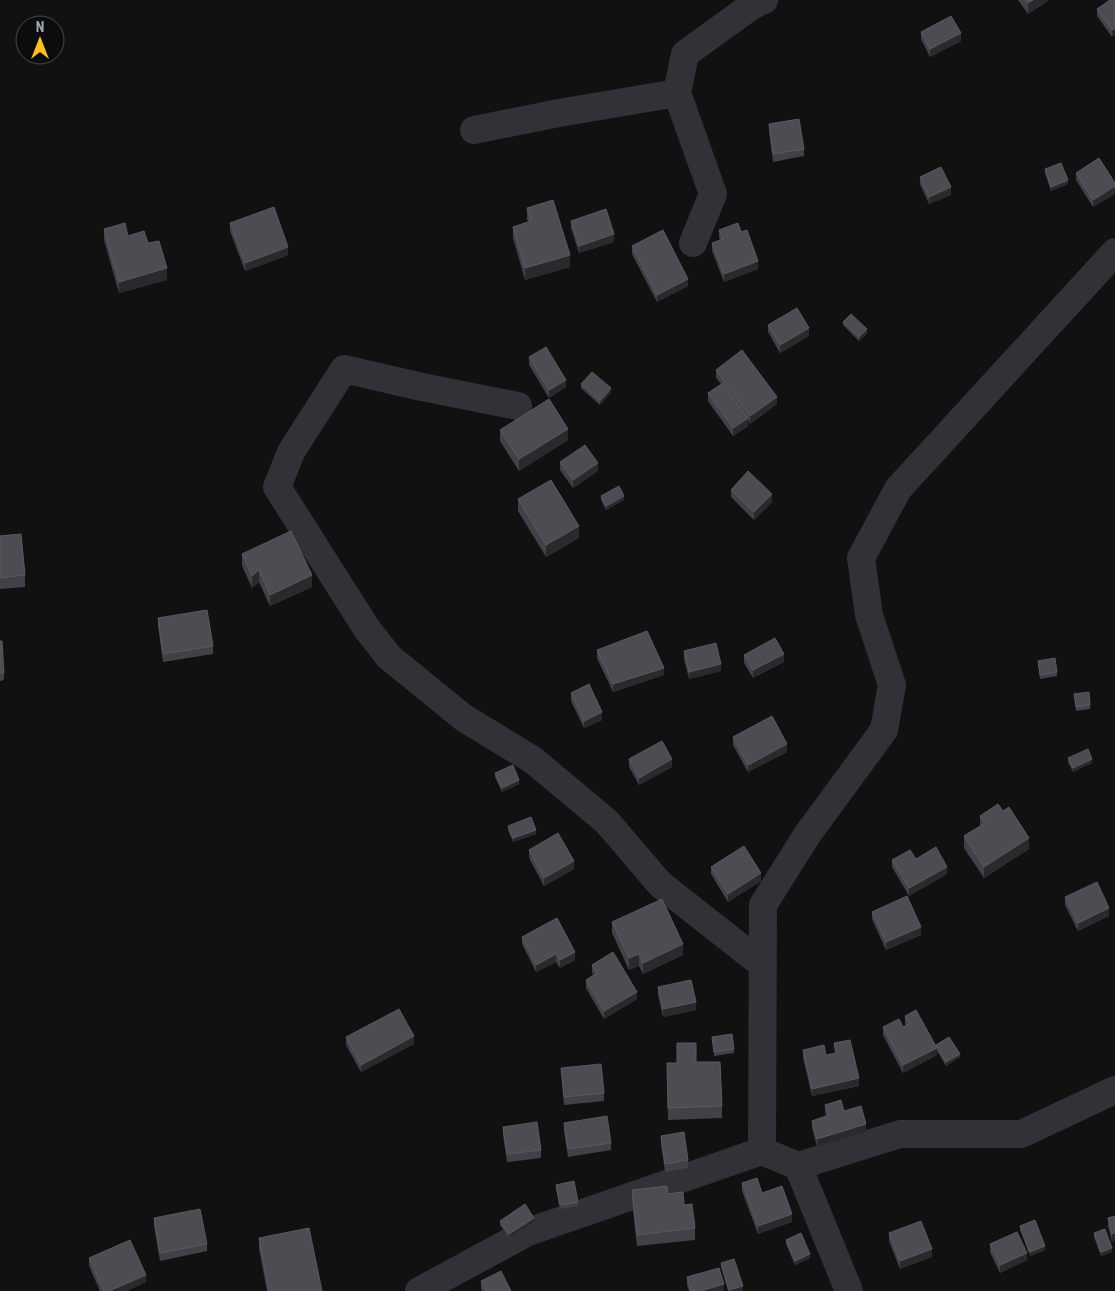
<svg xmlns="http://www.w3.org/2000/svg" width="1115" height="1291" font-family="'Roboto Condensed',sans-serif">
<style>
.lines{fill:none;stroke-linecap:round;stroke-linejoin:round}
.minor{stroke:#313237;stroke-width:28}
.wall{fill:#414247}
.shaded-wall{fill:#2a2a2d}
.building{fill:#4c4c53;stroke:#595a62}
</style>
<rect width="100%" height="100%" fill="#111112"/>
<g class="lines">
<path class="minor" d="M 677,93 L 685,54 L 753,5 L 764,0
M 474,130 L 559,113 L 677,93 L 713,194 L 693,243
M 518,406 L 422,387 L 344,369 L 291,452 L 277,487 L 367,629 L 389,657 L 464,718 L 533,760 L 607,822 L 660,884 L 763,965
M 762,1151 L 798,1166 L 900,1134 L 1021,1134 L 1115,1090
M 798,1166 L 849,1291
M 419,1291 L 528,1232 L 762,1151 L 763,905 L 807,835 L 884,730 L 892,685 L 869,615 L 861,558 L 898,489 L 1115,252"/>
</g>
<path class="wall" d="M 1018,0 L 1049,0 L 1028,14 Z
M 1115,0 L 1115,35 L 1112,37 L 1097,16 L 1097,9 Z
M 921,32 L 961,41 L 930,57 L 921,39 Z
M 769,124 L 804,149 L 804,156 L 773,162 L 769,131 Z
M 1045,169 L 1068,184 L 1051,191 L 1045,173 Z
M 1076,173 L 1115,183 L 1115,194 L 1093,207 L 1076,180 Z
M 920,177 L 951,195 L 929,204 L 920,184 Z
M 527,208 L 570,267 L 525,280 L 513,238 L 513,227 L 528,222 L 527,219 Z
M 571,221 L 614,242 L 579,253 L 571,228 Z
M 230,223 L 288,255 L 245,271 L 230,231 Z
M 104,229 L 128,236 L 148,243 L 167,280 L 119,293 L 104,240 Z
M 719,230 L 741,232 L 758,269 L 724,282 L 712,251 L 712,243 L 720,240 L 719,238 Z
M 632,246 L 688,286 L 657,302 L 632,254 Z
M 843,322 L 867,333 L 859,341 L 843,325 Z
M 768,325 L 809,336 L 780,353 L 768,332 Z
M 529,357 L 566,387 L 549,398 L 529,365 Z
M 716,370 L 777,404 L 750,424 L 748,420 L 748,426 L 733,436 L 708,401 L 708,393 L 721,384 L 716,378 Z
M 581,384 L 611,392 L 600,405 L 581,388 Z
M 500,430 L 568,440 L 519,471 L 500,441 Z
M 560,462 L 598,471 L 573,488 L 560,470 Z
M 731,490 L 772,502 L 754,520 L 731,497 Z
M 601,496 L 624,500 L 606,510 L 601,500 Z
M 518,499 L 579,538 L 546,557 L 518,511 Z
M 0,536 L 25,575 L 25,587 L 0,589 Z
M 242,554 L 312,587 L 270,606 L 259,582 L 252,588 L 242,566 Z
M 158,618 L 213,646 L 213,654 L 163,662 L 158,626 Z
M 0,641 L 4,673 L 4,680 L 0,681 Z
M 597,650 L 664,675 L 613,692 L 597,658 Z
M 684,651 L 721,671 L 689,679 L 684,659 Z
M 744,655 L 784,662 L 753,678 L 744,663 Z
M 1038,661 L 1057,672 L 1057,676 L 1040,679 Z
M 571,693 L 602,720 L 584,728 L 571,701 Z
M 1074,694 L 1090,705 L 1090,709 L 1076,711 Z
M 733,737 L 787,752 L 748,772 L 733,745 Z
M 1068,758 L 1092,763 L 1073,772 L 1068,762 Z
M 629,759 L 672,767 L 639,785 L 629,767 Z
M 495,773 L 519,784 L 502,792 L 495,777 Z
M 1003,811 L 1029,849 L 984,878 L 964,848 L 964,836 L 980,826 L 980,816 Z
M 508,826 L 536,834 L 513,842 L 508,830 Z
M 529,850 L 574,869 L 544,886 L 529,858 Z
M 916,859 L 947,874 L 909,896 L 892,867 L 892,860 Z
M 711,867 L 761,881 L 728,902 L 711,874 Z
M 1065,897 L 1109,916 L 1078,931 L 1065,905 Z
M 872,912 L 921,935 L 886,950 L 872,919 Z
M 612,922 L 683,955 L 643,974 L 639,966 L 629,970 L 612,933 Z
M 522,937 L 575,960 L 560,968 L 556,962 L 536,972 L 522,944 Z
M 592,965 L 637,999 L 604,1019 L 586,988 L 586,980 L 594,975 L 592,973 Z
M 658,987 L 696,1010 L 663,1017 L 658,995 Z
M 905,1016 L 936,1046 L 960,1057 L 946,1066 L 937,1051 L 937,1055 L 903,1073 L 883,1035 L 883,1027 L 903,1027 L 906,1026 L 905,1024 Z
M 346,1037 L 414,1044 L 361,1072 L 346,1045 Z
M 712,1037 L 734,1049 L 734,1053 L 714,1056 Z
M 677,1043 L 696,1062 L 722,1106 L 722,1118 L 668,1120 L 667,1075 L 677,1063 Z
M 834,1043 L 859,1086 L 812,1096 L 803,1058 L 803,1050 L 826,1055 L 835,1053 Z
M 561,1068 L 604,1093 L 604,1101 L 564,1105 Z
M 825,1105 L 844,1111 L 866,1132 L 817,1147 L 812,1128 L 812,1121 L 826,1116 L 825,1112 Z
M 564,1123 L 611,1143 L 611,1150 L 568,1157 L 564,1131 Z
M 503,1127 L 541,1150 L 541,1158 L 507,1162 L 503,1135 Z
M 661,1136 L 688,1160 L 688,1168 L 665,1172 L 661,1144 Z
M 742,1183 L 762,1193 L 792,1222 L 758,1234 L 742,1191 Z
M 556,1185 L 578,1202 L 578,1206 L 560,1209 L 556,1189 Z
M 632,1190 L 668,1194 L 695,1228 L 695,1240 L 637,1246 L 632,1201 Z
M 1115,1216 L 1112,1242 L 1108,1226 L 1108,1218 Z
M 154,1218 L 207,1244 L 207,1251 L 160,1261 L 154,1226 Z
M 500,1221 L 534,1222 L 509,1238 L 500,1225 Z
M 1020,1226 L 1045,1250 L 1030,1256 L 1020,1230 Z
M 889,1233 L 932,1257 L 900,1269 L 889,1241 Z
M 1094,1233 L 1112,1252 L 1101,1256 L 1094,1237 Z
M 259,1238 L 322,1291 L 267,1291 L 259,1249 Z
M 786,1240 L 810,1258 L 795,1265 L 786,1244 Z
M 990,1244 L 1027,1260 L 1000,1273 L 990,1252 Z
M 89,1258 L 146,1282 L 127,1291 L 100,1291 L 89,1266 Z
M 721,1263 L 743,1290 L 738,1291 L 728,1291 L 721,1267 Z
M 687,1277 L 724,1291 L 689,1291 L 687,1285 Z
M 481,1281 L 511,1291 L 482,1291 L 481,1289 Z"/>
<path class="shaded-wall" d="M 1033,0 L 1049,0 L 1028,14 L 1028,3 Z
M 1115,28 L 1115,35 L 1112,37 L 1112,30 Z
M 961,33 L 961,41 L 930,57 L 930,49 Z
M 1068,180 L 1068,184 L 1051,191 L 1051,187 Z
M 1115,186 L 1115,194 L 1093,207 L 1093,200 Z
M 951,187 L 951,195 L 929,204 L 929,197 Z
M 614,234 L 614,242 L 579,253 L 579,246 Z
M 288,247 L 288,255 L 245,271 L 245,263 Z
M 570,255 L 570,267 L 525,280 L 525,268 Z
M 758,261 L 758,269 L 724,282 L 724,274 Z
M 167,268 L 167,280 L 119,293 L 119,282 Z
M 688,279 L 688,286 L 657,302 L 657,295 Z
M 809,328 L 809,336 L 780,353 L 780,345 Z
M 867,329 L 867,333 L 859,341 L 859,337 Z
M 566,380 L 566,387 L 549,398 L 549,390 Z
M 611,388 L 611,392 L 600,405 L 600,401 Z
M 777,397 L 777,404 L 750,424 L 750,416 Z
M 748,418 L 748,426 L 733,436 L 733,428 Z
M 568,429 L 568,440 L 519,471 L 519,459 Z
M 598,463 L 598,471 L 573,488 L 573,480 Z
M 772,494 L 772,502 L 754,520 L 754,512 Z
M 624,496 L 624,500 L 606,510 L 606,506 Z
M 579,526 L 579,538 L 546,557 L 546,545 Z
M 259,570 L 259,582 L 252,588 L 252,576 Z
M 312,575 L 312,587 L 270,606 L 270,595 Z
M 784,654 L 784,662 L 753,678 L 753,670 Z
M 721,664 L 721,671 L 689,679 L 689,672 Z
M 664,668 L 664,675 L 613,692 L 613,684 Z
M 602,712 L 602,720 L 584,728 L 584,721 Z
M 787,744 L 787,752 L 748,772 L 748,765 Z
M 672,759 L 672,767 L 639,785 L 639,778 Z
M 1092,759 L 1092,763 L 1073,772 L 1073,768 Z
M 519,780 L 519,784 L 502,792 L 502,788 Z
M 536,830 L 536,834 L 513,842 L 513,838 Z
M 1029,838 L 1029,849 L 984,878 L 984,867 Z
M 574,861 L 574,869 L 544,886 L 544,878 Z
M 947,867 L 947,874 L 909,896 L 909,888 Z
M 761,873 L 761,881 L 728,902 L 728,894 Z
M 1109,908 L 1109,916 L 1078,931 L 1078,923 Z
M 921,927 L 921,935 L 886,950 L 886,942 Z
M 683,944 L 683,955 L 643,974 L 643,963 Z
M 575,952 L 575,960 L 560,968 L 560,960 Z
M 556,954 L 556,962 L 536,972 L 536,965 Z
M 639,954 L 639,966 L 629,970 L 629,958 Z
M 637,992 L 637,999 L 604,1019 L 604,1011 Z
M 696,1002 L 696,1010 L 663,1017 L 663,1009 Z
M 414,1036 L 414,1044 L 361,1072 L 361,1065 Z
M 937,1048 L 937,1055 L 903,1073 L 903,1065 Z
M 960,1054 L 960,1057 L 946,1066 L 946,1062 Z
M 859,1078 L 859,1086 L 812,1096 L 812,1089 Z
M 866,1124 L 866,1132 L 817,1147 L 817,1139 Z
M 792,1214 L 792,1222 L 758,1234 L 758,1226 Z
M 534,1218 L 534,1222 L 509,1238 L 509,1234 Z
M 1115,1233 L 1115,1241 L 1112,1242 L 1112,1234 Z
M 1045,1246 L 1045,1250 L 1030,1256 L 1030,1252 Z
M 1112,1248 L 1112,1252 L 1101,1256 L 1101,1252 Z
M 932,1249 L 932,1257 L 900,1269 L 900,1261 Z
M 1027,1253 L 1027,1260 L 1000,1273 L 1000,1265 Z
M 810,1254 L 810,1258 L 795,1265 L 795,1261 Z
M 146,1275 L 146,1282 L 127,1291 L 109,1291 Z
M 724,1284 L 724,1291 L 700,1291 Z
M 743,1286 L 743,1290 L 738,1291 L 729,1291 L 729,1290 Z"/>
<path class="building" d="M 1026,0 L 1033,0 L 1028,3 Z
M 1110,0 L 1115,0 L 1115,28 L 1112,30 L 1097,9 Z
M 951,16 L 961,33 L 930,49 L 921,32 Z
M 799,119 L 804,149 L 773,154 L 769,124 Z
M 1099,158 L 1115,183 L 1115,186 L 1093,200 L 1076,173 Z
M 1061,163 L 1068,180 L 1051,187 L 1045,169 Z
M 941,167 L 951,187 L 929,197 L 920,177 Z
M 553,200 L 570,255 L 525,268 L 513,227 L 531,221 L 527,208 Z
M 274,207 L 288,247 L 245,263 L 230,223 Z
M 606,209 L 614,234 L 579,246 L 571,221 Z
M 125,223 L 128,236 L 144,231 L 148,243 L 159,241 L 167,268 L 119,282 L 104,229 Z
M 738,223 L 741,232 L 747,230 L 758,261 L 724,274 L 712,243 L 723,239 L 719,230 Z
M 663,230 L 688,279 L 657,295 L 632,246 Z
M 797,308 L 809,328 L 780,345 L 768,325 Z
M 851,314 L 867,329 L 859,337 L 843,322 Z
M 546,347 L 566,380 L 549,390 L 529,357 Z
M 742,350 L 777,397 L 750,416 L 716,370 Z
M 592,372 L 611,388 L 600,401 L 581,384 Z
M 723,383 L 748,418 L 733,428 L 708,393 Z
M 549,399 L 568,429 L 519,459 L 500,430 Z
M 585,445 L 598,463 L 573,480 L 560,462 Z
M 748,471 L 772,494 L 754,512 L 731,490 Z
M 551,480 L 579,526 L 546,545 L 518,499 Z
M 619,486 L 624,496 L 606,506 L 601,496 Z
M 291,531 L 312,575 L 270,595 L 259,570 L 252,576 L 242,554 Z
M 21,534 L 25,575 L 0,578 L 0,536 Z
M 207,610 L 213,646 L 163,654 L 158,618 Z
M 647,631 L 664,668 L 613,684 L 597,650 Z
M 775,638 L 784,654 L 753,670 L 744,655 Z
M 0,641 L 2,641 L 4,673 L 0,673 Z
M 716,643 L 721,664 L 689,672 L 684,651 Z
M 1055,658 L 1057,672 L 1040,675 L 1038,661 Z
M 589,684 L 602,712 L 584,721 L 571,693 Z
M 1089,692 L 1090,705 L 1076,707 L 1074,694 Z
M 772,716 L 787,744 L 748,765 L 733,737 Z
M 662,741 L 672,759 L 639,778 L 629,759 Z
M 1088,749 L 1092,759 L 1073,768 L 1068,758 Z
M 513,765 L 519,780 L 502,788 L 495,773 Z
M 998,804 L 1003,811 L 1009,807 L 1029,838 L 984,867 L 964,836 L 985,823 L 980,816 Z
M 531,817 L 536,830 L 513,838 L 508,826 Z
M 558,833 L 574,861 L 544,878 L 529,850 Z
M 744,846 L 761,873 L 728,894 L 711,867 Z
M 936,847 L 947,867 L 909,888 L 892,860 L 910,850 L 916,859 Z
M 1097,882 L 1109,908 L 1078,923 L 1065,897 Z
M 907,896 L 921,927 L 886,942 L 872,912 Z
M 662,899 L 683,944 L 643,963 L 639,954 L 629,958 L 612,922 Z
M 557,918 L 575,952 L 560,960 L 556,954 L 536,965 L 522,937 Z
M 613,952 L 637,992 L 604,1011 L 586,980 L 597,973 L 592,965 Z
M 691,980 L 696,1002 L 663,1009 L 658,987 Z
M 399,1009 L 414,1036 L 361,1065 L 346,1037 Z
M 916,1010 L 937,1048 L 903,1065 L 883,1027 L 899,1019 L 903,1027 L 909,1024 L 905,1016 Z
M 732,1034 L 734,1049 L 714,1052 L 712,1037 Z
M 949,1037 L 960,1054 L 946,1062 L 936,1045 Z
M 850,1040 L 859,1078 L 812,1089 L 803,1050 L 824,1045 L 826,1055 L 836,1053 L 834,1043 Z
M 677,1043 L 696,1043 L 696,1062 L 720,1062 L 722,1106 L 668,1108 L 667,1063 L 677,1063 Z
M 601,1064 L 604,1093 L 564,1097 L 561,1068 Z
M 841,1100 L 844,1111 L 861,1106 L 866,1124 L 817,1139 L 812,1121 L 829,1115 L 825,1105 Z
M 607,1116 L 611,1143 L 568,1149 L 564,1123 Z
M 537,1122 L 541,1150 L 507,1154 L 503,1127 Z
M 684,1132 L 688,1160 L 665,1164 L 661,1136 Z
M 757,1178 L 762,1193 L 782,1186 L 792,1214 L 758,1226 L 742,1183 Z
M 574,1181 L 578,1202 L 560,1205 L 556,1185 Z
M 667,1186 L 668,1194 L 683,1192 L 684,1205 L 692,1204 L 695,1228 L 637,1235 L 632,1190 Z
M 525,1204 L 534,1218 L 509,1234 L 500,1221 Z
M 200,1209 L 207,1244 L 160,1253 L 154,1218 Z
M 1115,1216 L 1115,1233 L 1112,1234 L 1108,1218 Z
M 1035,1220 L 1045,1246 L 1030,1252 L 1020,1226 Z
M 921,1221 L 932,1249 L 900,1261 L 889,1233 Z
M 309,1228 L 322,1291 L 269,1291 L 259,1238 Z
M 1105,1229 L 1112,1248 L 1101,1252 L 1094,1233 Z
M 1017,1232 L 1027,1253 L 1000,1265 L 990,1244 Z
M 801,1233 L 810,1254 L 795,1261 L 786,1240 Z
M 130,1240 L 146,1275 L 109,1291 L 104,1291 L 89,1258 Z
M 734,1259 L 743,1286 L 729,1290 L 721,1263 Z
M 719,1268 L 724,1284 L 700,1291 L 691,1291 L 687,1277 Z
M 501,1271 L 511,1291 L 486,1291 L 481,1281 Z"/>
<g transform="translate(40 40)"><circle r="24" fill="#0c0c0d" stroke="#484a50"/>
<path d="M0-4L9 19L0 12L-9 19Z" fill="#ffc01c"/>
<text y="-8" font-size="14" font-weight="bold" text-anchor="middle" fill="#a1a6b4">N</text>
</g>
</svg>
